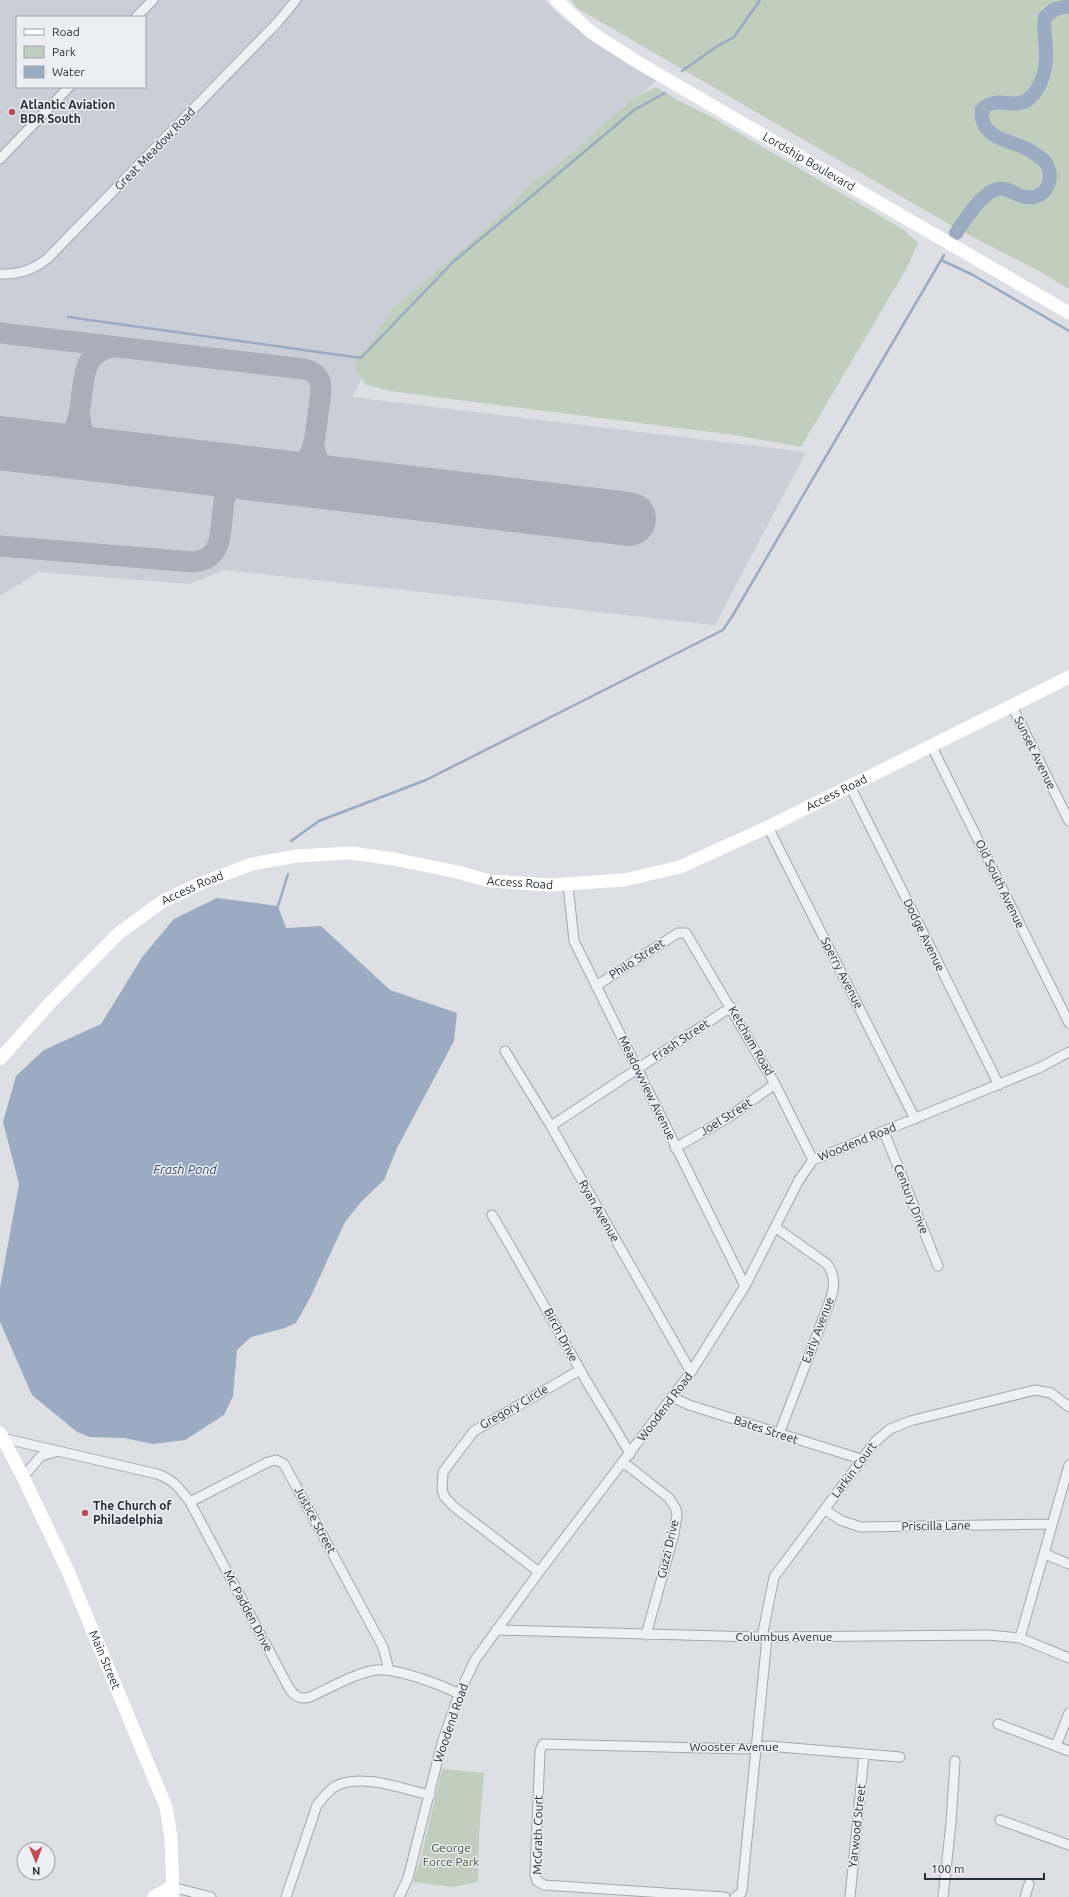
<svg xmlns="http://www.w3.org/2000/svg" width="1069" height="1897" font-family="Ubuntu,sans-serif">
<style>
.built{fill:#cbced6;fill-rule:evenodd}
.green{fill:#c1cebe}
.water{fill:#9aabc2}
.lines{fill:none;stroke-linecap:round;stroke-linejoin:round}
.stream{stroke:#9aabc2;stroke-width:2.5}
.river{stroke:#9aabc2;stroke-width:14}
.taxiway{stroke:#aaaeb9;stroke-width:21}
.runway{stroke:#aaaeb9;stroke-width:54}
.street-casing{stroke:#a3a6ae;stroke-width:11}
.street{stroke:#eff0f4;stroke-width:9}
.secondary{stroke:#fff;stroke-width:13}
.poi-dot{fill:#c04b55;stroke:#eceef3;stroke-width:1.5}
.labels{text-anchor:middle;stroke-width:3;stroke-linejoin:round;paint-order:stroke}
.poi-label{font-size:12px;font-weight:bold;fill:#282d3a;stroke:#eceef3;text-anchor:start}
.street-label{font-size:12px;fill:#282d3a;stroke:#eceef3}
.park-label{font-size:12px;fill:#3a5436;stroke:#eceef3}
.water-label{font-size:13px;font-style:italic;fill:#364a6a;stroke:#eceef3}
</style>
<rect width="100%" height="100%" fill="#dddfe5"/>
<path class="built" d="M 0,0 L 544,0 L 565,20 L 657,80 L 387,332 L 352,397 L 806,452 L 715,625 L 224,570 L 189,584 L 38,572 L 0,596 ZM 17,17 L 145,17 L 145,87 L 17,87 Z"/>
<path class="green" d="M 571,0 L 1069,0 L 1069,289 L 1041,272 L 959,230 L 577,8 Z
M 656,87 L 679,101 L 710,116 L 904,230 L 918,243 L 909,264 L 801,447 L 734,435 L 389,391 L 365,384 L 355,367 L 358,354 L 367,349 L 392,309 L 477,237 L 515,202 L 534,180 L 554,169 L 632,99 Z
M 442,1769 L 484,1773 L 479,1834 L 478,1882 L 453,1887 L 413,1882 L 421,1858 Z"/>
<path class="water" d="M 217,898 L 278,906 L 286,928 L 321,926 L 390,990 L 457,1013 L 454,1041 L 397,1148 L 384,1180 L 361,1202 L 345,1222 L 310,1298 L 296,1323 L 285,1328 L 251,1337 L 237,1350 L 233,1396 L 224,1415 L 185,1440 L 153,1444 L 124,1438 L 90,1437 L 77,1432 L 32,1395 L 0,1322 L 0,1288 L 19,1184 L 3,1122 L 16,1076 L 44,1050 L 101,1024 L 143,956 L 174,919 Z"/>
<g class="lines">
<path class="stream" d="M 682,71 L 716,47 L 734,37 L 760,0
M 941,260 L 973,275 L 1069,331
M 68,317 L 361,358 L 453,262 L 634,110 L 665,93
M 291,841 L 319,821 L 426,780 L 723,630 L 733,615 L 944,255
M 278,906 L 288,874"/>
<path class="river" d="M 956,233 C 964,221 981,194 995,190 C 1007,185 1015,196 1026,197 C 1044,199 1052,185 1049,170 C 1048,164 1043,159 1038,156 C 1034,153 1030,150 1025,148 C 1011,141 988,139 983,121 C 981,118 982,113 982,109 C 998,97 1004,106 1020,103 C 1038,99 1047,71 1046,54 C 1046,41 1043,30 1045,17 L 1055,9 L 1069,6"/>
<path class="taxiway" d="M 0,333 L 304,369 C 313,371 320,376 321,386 C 321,398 318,410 317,423 C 313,454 310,467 278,476
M 80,418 C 82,439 93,448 111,456
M 314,445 C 317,465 326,474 342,484
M 37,447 C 42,447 47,447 52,446 C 103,433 60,354 113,347
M 203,467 C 218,476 221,479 225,496
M 0,546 L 193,562 C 236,558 212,506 232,483 C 238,477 246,476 254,474"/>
<path class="runway" d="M 0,443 L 629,519"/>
<g class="street-casing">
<path id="street" d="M 136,17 L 153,0
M 0,159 L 69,87
M 0,274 C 18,275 33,270 47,259 L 277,23 L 296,0
M 1012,706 L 1069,821
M 931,745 L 1069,1023
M 850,786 L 999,1085
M 768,827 L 915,1119
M 568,885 L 574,941 L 745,1286
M 596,986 L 678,933 L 686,933 L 775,1084 L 813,1160
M 505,1051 L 551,1126 L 691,1372
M 551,1126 L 731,1007
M 884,1132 L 938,1266
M 675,1148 L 729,1117 L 775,1084
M 492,1215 C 522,1265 550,1316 579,1368 C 595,1397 614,1425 630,1454
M 775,1227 L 827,1264 C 835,1275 835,1285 831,1298 L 779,1434
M 672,1397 L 689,1405 L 861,1459
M 2,1438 L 157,1474 C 173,1479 180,1489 190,1502 L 289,1688 C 294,1696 300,1700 310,1697 C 330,1688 355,1673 376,1670 C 394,1667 442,1685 459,1694
M 623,1462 L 669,1498 L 676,1509 L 677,1515 L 674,1534 L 646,1635
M 23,1477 L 41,1456 L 56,1452
M 190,1502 L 268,1462 L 276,1460 L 284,1464 L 383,1647 L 389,1670
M 825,1510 L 842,1521 L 861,1527 L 1052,1524
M 1045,1554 L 1069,1564
M 539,1572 L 453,1506 L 444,1496 L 442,1489 L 443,1472 L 474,1431 L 580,1370
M 496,1630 L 757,1637 L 988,1635 L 1020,1638 L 1069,1658
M 762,1637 L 774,1577 L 875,1442 L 890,1429 L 910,1421 L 1035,1390 L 1051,1393 L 1069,1407
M 1020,1638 L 1069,1465
M 998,1724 L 1069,1751
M 1056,1746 L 1069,1713
M 1000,1820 L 1069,1845
M 172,1887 L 211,1897
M 286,1897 L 317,1805 C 322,1799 327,1792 334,1787 C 360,1772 402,1789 430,1795
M 399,1897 L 408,1878 L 442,1743 L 459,1694 L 475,1660 L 539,1572 L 691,1372 L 745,1286 L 799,1180 L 813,1160 L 1041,1067 L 1069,1052
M 725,1897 L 544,1885 L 537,1881 L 535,1874 L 540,1751 L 543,1744 L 745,1749 L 768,1746 L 900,1757
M 735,1897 L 741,1893 L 742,1890 L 767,1638
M 850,1897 L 864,1754
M 943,1897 L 951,1823 L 955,1761
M 1025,1897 L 1029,1884"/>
</g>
<use href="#street" class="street"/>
<g class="secondary">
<path id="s1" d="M 556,0 L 592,33 L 639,63 L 1069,313"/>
<path id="s2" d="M 0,1059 L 50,1003 L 119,933 L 163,901 L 199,884 L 252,864 L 296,856 L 351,853 L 394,859 L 457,872 L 490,881 L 550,885 L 624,880 L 680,867 L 768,827 L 1069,677"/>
<path id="s3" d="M 0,1433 L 23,1477 L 67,1569 L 166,1807 L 171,1837 L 173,1897"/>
<path d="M 154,1897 L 172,1887"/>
</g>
</g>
<g class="poi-dot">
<circle cx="12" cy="112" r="4"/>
<circle cx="85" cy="1513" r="4"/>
</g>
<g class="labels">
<g class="poi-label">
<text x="20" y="109">Atlantic Aviation<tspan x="20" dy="14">BDR South</tspan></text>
<text x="93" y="1510">The Church of<tspan x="93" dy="14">Philadelphia</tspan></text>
</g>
<g class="street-label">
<text transform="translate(155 149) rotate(-46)" y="4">Great Meadow Road</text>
<text dy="4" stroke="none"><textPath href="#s1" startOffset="301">Lordship Boulevard</textPath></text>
<text transform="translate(1035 753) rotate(64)" y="4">Sunset Avenue</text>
<text dy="4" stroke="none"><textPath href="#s2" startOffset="931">Access Road</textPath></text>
<text dy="4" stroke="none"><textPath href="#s2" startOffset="596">Access Road</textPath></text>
<text transform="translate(1000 884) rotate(64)" y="4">Old South Avenue</text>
<text dy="4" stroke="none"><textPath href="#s2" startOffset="260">Access Road</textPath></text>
<text transform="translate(924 935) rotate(64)" y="4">Dodge Avenue</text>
<text transform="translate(637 959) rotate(-33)" y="4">Philo Street</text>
<text transform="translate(842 973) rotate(63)" y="4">Sperry Avenue</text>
<text transform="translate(681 1040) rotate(-33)" y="4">Frash Street</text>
<text transform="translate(751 1041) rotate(60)" y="4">Ketcham Road</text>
<text transform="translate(647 1088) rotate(64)" y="4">Meadowview Avenue</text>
<text transform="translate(726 1117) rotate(-32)" y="4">Joel Street</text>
<text transform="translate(857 1142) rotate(-22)" y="4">Woodend Road</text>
<text transform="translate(911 1199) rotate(68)" y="4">Century Drive</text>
<text transform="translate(599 1211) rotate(60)" y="4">Ryan Avenue</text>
<text transform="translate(818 1330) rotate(-69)" y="4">Early Avenue</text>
<text transform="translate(561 1335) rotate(62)" y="4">Birch Drive</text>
<text transform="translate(514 1407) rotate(-30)" y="4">Gregory Circle</text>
<text transform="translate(665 1407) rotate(-53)" y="4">Woodend Road</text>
<text transform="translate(766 1430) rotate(18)" y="4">Bates Street</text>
<text transform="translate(854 1470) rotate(-53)" y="4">Larkin Court</text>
<text transform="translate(315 1520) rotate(62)" y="4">Justice Street</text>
<text transform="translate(936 1526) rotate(-1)" y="4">Priscilla Lane</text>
<text transform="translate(668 1549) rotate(-77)" y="4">Guzzi Drive</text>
<text transform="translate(248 1611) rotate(62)" y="4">Mc Padden Drive</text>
<text x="784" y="1641">Columbus Avenue</text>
<text dy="4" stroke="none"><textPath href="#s3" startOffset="250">Main Street</textPath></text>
<text transform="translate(451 1723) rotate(-71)" y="4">Woodend Road</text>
<text x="734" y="1751">Wooster Avenue</text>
<text transform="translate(857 1826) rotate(-84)" y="4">Yarwood Street</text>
<text transform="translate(538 1835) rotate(-89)" y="4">McGrath Court</text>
</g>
<g class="park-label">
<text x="451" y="1852">George<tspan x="451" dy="14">Force Park</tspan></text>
</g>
<g class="water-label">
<text x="185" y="1174">Frash Pond</text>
</g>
</g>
<rect x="16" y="16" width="130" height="72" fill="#eceef3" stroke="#9ea1a9"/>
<rect x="24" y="29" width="20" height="6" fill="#ffffff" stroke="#9ea1a9"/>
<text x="52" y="36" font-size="12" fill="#282d3a">Road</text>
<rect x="24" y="46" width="20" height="12" fill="#c1cebe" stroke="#9ea1a9"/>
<text x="52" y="56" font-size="12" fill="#282d3a">Park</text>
<rect x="24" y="66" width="20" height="12" fill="#9aabc2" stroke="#9ea1a9"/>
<text x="52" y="76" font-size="12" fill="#282d3a">Water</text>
<g transform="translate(36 1861) rotate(179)"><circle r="19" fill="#eceef3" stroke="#9ea1a9"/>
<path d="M0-3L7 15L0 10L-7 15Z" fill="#c04b55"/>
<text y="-6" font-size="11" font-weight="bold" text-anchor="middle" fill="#282d3a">N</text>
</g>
<path d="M925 1873v6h119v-6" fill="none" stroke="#282d3a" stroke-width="2"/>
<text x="931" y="1873" font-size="12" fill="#282d3a" stroke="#eceef3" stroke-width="3" paint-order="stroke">100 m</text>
</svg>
